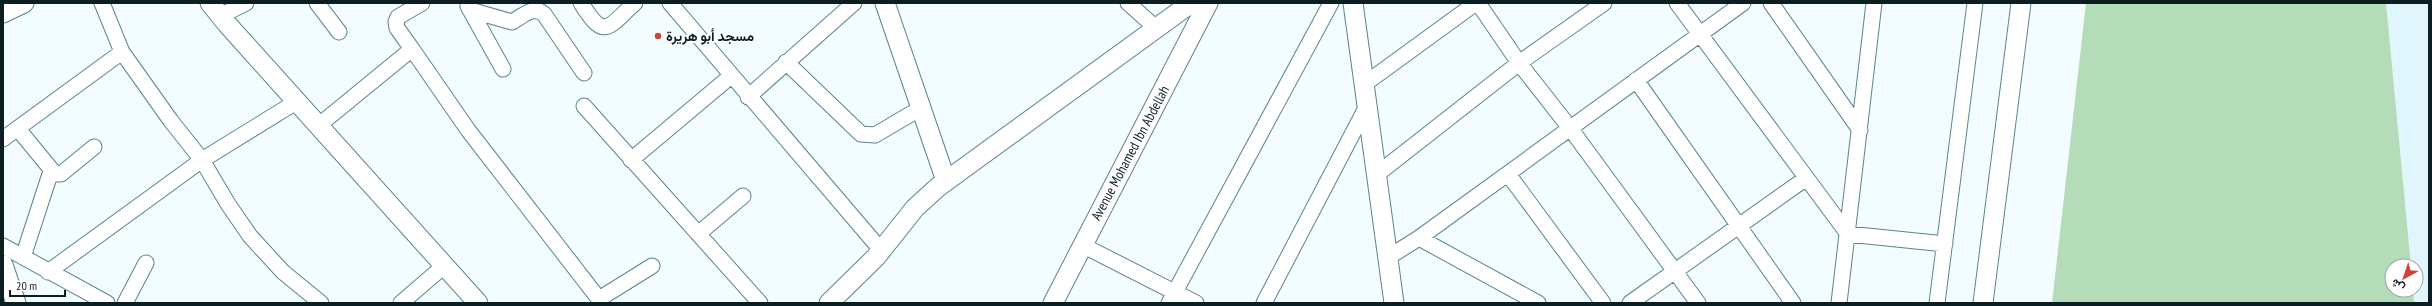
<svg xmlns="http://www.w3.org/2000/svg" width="2432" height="306" font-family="'PT Sans Narrow',Vazirmatn,sans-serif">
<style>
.built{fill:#e1f6fc}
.green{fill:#b5dcb8}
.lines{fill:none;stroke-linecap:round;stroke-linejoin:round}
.minor-casing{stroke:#5b848f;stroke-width:17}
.tertiary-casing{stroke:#5b848f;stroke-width:21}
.minor{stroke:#fff;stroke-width:15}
.tertiary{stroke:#fff;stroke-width:19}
.poi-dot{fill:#d0423a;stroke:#fff;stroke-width:1.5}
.labels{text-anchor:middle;stroke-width:4;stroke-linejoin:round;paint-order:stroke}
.poi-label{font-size:14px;font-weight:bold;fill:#0d1e22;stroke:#fff;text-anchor:start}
.street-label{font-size:14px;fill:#0d1e22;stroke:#fff}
</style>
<rect width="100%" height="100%" fill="#f3fcfe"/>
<path class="built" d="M 2386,3 L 2429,3 L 2429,303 L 2414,303 L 2413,290 L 2416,290 L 2416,266 L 2411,266 Z"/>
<path class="green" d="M 2086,3 L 2386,3 L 2411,266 L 2392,266 L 2392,290 L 2413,290 L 2414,303 L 2052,303 Z"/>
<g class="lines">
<g class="minor-casing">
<path id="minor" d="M 317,3 L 339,32
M 581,3 C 605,41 607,28 635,3
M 670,3 L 881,250
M 1128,3 L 1156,28
M 1478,3 L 1519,63 L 1570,128 L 1698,303
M 1677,3 L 1848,234 L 1945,244
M 1771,3 L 1860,130
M 468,6 L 503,69
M 470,10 L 512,22 C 523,16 533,5 544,14 L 584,73
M 220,16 L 246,3
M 412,49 L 468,130 L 602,303
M 122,52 L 171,121 L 202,160 L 228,204 L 250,236 L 283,272 L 321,303
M 786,62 L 861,134 L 875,135 L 921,108
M 1636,80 L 1793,303
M 1366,83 L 1476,3
M 748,97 L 854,3
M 584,106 L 760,303
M 318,126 L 412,49 L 397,28 L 396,22 L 398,17 L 422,3
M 18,129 L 55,174 L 61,174 L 94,147
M 3,139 L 122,52 L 102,3
M 631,160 L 731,76
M 1508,174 L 1603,303
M 1376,175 L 1519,63 L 1604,3
M 698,234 L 743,196
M 1419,238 L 1538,303
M 1082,245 L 1196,303
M 3,246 L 107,303
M 23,257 L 51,171
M 1387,258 L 1419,238 L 1743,3
M 48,272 L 202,160 L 296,102
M 599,299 L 652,266
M 125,303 L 146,263
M 401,303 L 444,266
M 1169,303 L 1331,3
M 1264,303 L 1367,106
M 1630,303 L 1805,179
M 1839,303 L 1874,3
M 1937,303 L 1975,3"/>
</g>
<g class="tertiary-casing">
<path id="tertiary" d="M 210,3 L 227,24 L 478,303
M 885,3 L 946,181
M 1353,3 L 1394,303
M 3,13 L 24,3
M 3,265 L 16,303
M 829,303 L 876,257 L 915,208 L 938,187 L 1191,3
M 1053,303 L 1208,3
M 1983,303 L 2021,3"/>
</g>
<use href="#minor" class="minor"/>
<use href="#tertiary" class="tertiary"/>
</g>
<circle class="poi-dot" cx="658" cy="36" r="4"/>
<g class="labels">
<g class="poi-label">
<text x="666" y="41">مسجد أبو هريرة</text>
</g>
<g class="street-label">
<text transform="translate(1130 153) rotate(-62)" y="5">Avenue Mohamed Ibn Abdellah</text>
</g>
</g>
<rect width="2432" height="306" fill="none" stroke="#0d1e22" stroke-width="8"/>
<g transform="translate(2404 278) rotate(220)"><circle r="19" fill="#ffffff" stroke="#9ea5a7"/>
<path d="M0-3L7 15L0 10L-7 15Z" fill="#d0423a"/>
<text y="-6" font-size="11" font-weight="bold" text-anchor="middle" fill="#0d1e22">ش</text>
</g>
<path d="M10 290v6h55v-6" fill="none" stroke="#0d1e22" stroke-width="2"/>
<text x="16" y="290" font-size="12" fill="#0d1e22" stroke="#ffffff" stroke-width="3" paint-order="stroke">20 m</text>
</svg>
